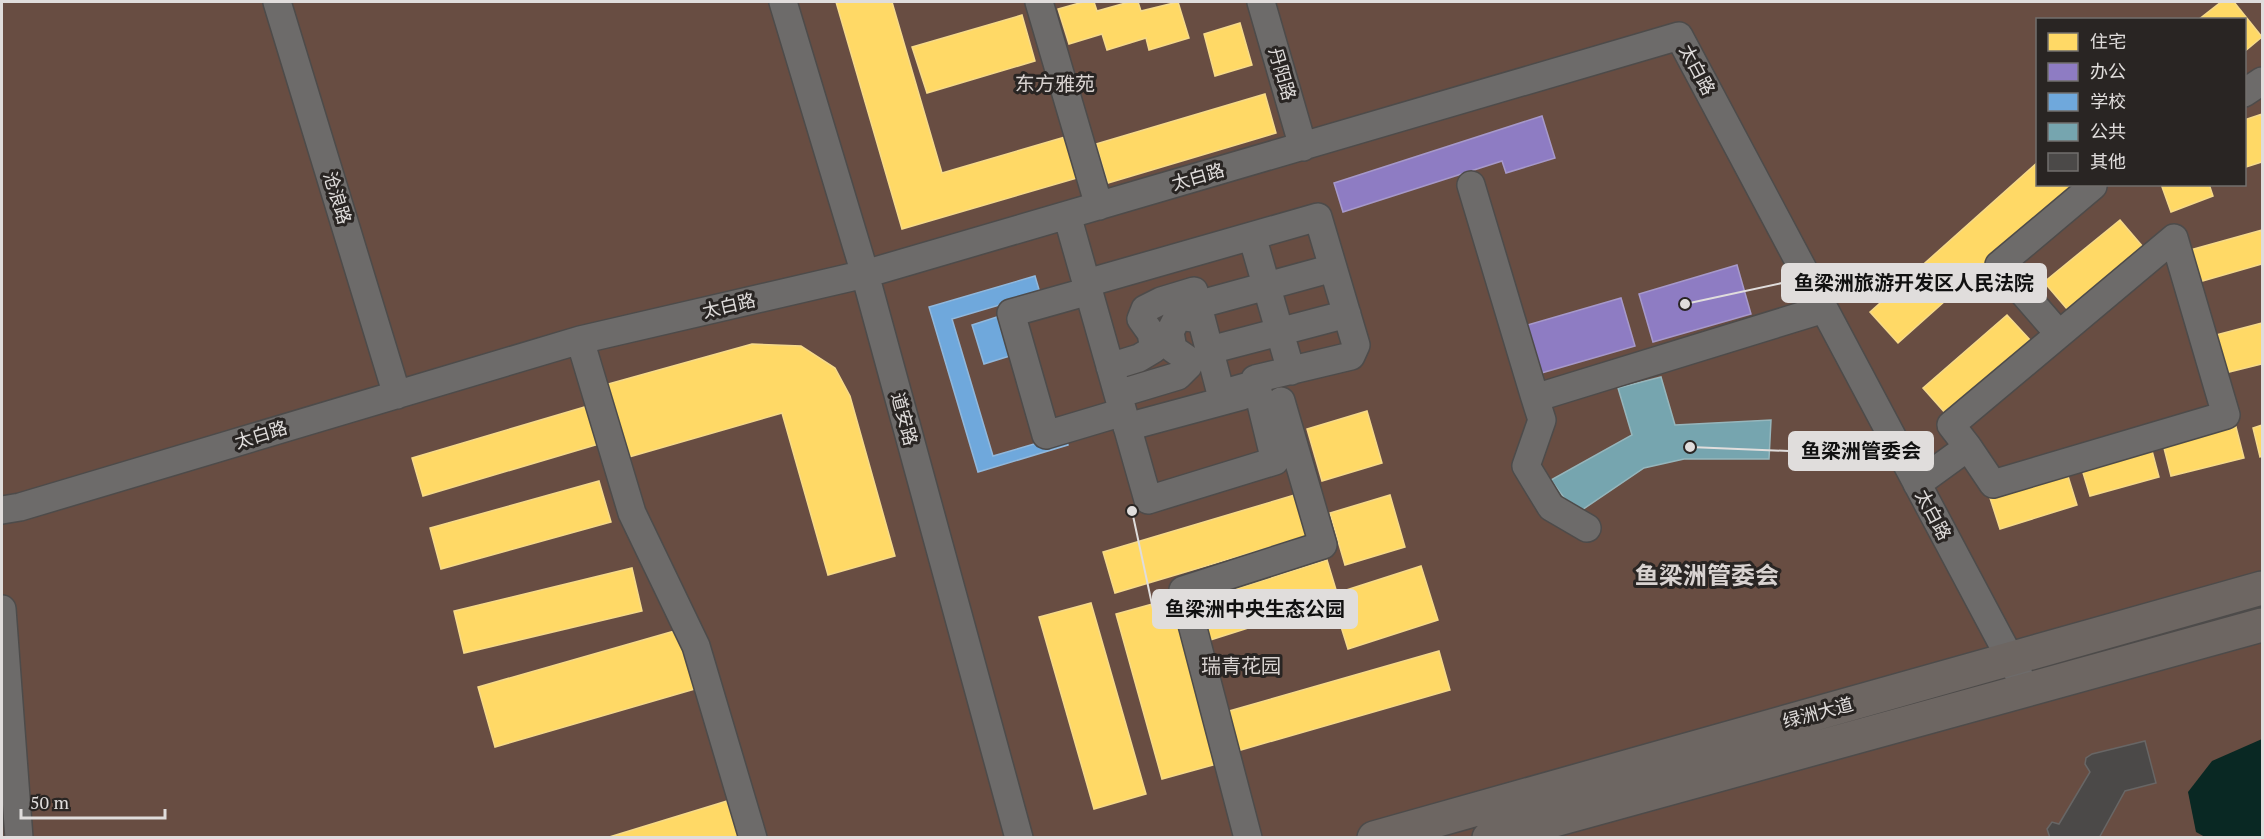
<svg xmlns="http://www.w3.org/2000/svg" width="2264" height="839" font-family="'PT Serif','Noto Sans SC',serif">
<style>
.green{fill:#684d42;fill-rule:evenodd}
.water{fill:#092823}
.homes{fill:#ffd966;stroke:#f6da89;stroke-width:1.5}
.offices{fill:#8e7cc3;stroke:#a799ca;stroke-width:1.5}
.schools{fill:#6fa8dc;stroke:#91b8dc;stroke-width:1.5}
.public{fill:#76a5af;stroke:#96b6bc;stroke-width:1.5}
.building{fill:#4b4948;stroke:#686665;stroke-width:1.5}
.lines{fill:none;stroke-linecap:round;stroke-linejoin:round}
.minor-casing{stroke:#4d4b4a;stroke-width:30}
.major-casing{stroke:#4d4b4a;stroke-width:36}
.minor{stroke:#6d6b6a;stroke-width:27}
.major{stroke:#6d6662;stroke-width:33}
.labels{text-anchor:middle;stroke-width:6;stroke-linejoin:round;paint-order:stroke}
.street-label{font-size:18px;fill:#e0dddc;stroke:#292523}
.neighbourhood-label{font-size:20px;fill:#d8d2d0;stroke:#292523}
.district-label{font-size:24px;font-weight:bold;fill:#d8d2d0;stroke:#292523}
.leader{fill:none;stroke:#e0dddc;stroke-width:2}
.callout-dot{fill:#e0dddc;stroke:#292523;stroke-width:2}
.callout{fill:#e0dddc;stroke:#e0dddc;stroke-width:2}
.callout-label{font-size:20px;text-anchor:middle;font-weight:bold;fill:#111}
</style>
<rect width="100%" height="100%" fill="#32302e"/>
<path class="green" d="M 2,2 L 2262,2 L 2262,837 L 2,838 ZM 2038,20 L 2244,20 L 2244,184 L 2038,184 Z"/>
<path class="water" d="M 2262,739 L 2262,837 L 2205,837 L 2196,832 L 2188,792 L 2212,761 Z"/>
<path class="homes" d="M 836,2 L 892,2 L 942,173 L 1065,137 L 1077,178 L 902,229 Z
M 1083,2 L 1094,2 L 1097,11 L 1129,2 L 1138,2 L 1141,11 L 1178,2 L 1189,38 L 1149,50 L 1146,38 L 1107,50 L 1102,34 L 1069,44 L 1058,9 Z
M 2221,2 L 2234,2 L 2262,37 L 2244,52 L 2244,20 L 2198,20 Z
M 1022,15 L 1035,61 L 927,93 L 912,47 Z
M 1240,23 L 1252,65 L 1215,76 L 1204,34 Z
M 1265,94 L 1276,133 L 1108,183 L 1096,144 Z
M 2262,114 L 2262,162 L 2246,167 L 2244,120 Z
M 2038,162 L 2038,184 L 2076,184 L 1898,343 L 1870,312 Z
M 2161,184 L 2209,184 L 2213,196 L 2171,212 Z
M 2120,220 L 2143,247 L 2067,309 L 2044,282 Z
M 2262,230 L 2262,264 L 2199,282 L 2190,250 Z
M 2007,315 L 2031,341 L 1946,414 L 1923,388 Z
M 2262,323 L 2262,364 L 2221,374 L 2212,336 Z
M 752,344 L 801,346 L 835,368 L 850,396 L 895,556 L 828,575 L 782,413 L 622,459 L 601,386 Z
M 588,406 L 599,444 L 423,496 L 412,458 Z
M 1367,411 L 1382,463 L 1322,481 L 1307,429 Z
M 2262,425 L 2262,456 L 2260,457 L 2253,428 Z
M 2236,427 L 2244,458 L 2171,476 L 2163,444 Z
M 2151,447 L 2159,477 L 2090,496 L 2081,466 Z
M 2067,473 L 2077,505 L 2000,529 L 1990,498 Z
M 599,481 L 611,522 L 441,569 L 430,528 Z
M 1298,494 L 1310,535 L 1115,593 L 1103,552 Z
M 1390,495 L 1405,547 L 1345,565 L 1330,513 Z
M 1327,560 L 1337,593 L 1421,566 L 1438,620 L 1348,649 L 1333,601 L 1204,642 L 1192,603 Z
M 632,568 L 642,611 L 464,653 L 454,611 Z
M 1178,597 L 1224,762 L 1162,779 L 1116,614 Z
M 1091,603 L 1146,794 L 1094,809 L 1039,617 Z
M 678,630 L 695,689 L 495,747 L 478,687 Z
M 1439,651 L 1450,690 L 1234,752 L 1222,713 Z
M 727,801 L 739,838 L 606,838 Z"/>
<path class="offices" d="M 1542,116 L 1555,158 L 1506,173 L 1502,161 L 1343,212 L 1334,183 Z
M 1737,265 L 1751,314 L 1653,342 L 1639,294 Z
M 1621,298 L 1635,346 L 1538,374 L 1524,326 Z"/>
<path class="schools" d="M 1035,276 L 1040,293 L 952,319 L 993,456 L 1065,435 L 1068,445 L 978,472 L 929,307 Z
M 1000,316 L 1013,355 L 984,364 L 972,325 Z"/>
<path class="public" d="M 1661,377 L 1675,425 L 1771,420 L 1769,459 L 1684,459 L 1644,468 L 1576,514 L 1551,480 L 1632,435 L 1618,388 Z"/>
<path class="building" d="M 2145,741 L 2156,783 L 2125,791 L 2099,838 L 2050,838 L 2047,829 L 2052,822 L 2059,824 L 2090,772 L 2085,764 L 2086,758 L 2092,754 Z"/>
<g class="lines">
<g class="minor-casing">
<path id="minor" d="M 277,2 L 397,395
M 783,2 L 865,274 L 1019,838
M 1039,2 L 1099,206
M 1261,2 L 1303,147
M 2244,93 L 2262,81
M 1471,185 L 1535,398 L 1824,309
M 1067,215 L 1148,500 L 1275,461 L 1255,379 L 1351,356 L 1356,345 L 1318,217 L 1087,283
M 1252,236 L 1291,371
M 1089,291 L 1011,313 L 1046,435 L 1123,412
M 1197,305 L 1333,268
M 2059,334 L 1999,265 L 2093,186
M 580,340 L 632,513 L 696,646 L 753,838
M 1210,350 L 1347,314
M 1110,367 L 1139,358 L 1154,349 L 1151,333 L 1141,319 L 1145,309 L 1161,301 L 1194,291 L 1221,394 L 1256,384
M 1118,394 L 1178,376 L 1188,366 L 1186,358 L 1173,349 L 1170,332 L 1178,316 L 1201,319
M 1535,398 L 1542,420 L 1526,466 L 1551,507 L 1587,528
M 1127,427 L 1242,396
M 1917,484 L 1968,447 L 1993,484 L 2226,415 L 2174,238 L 1951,425 L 1968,447
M 2,510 L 20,507 L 580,340 L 865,274 L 1679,36 L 2019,675
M 2,609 L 19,838
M 1248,838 L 1183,590 L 1323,545 L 1281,401"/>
</g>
<g class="major-casing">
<path id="major" d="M 1374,838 L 2262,588
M 1489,838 L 2262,625"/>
</g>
<use href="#minor" class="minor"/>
<use href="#major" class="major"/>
</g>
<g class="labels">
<g class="street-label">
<text transform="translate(1697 70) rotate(62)" y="6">太白路</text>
<text transform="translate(1282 74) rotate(74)" y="6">丹阳路</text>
<text transform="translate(1198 177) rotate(-16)" y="6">太白路</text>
<text transform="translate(337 198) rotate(73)" y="6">沧浪路</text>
<text transform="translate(729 306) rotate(-13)" y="6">太白路</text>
<text transform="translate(904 419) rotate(75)" y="6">道安路</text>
<text transform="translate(261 435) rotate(-17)" y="6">太白路</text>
<text transform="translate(1933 515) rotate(62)" y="6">太白路</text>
<text transform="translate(1818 713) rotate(-15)" y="6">绿洲大道</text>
</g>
<g class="neighbourhood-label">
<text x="1055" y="91">东方雅苑</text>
<text x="1241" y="673">瑞青花园</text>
</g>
<g class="district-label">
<text x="1707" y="584">鱼梁洲管委会</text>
</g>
</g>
<path class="leader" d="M1685 304L1782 283M1690 447L1789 451M1132 511L1153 609"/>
<g class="callout-dot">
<circle cx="1685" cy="304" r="6"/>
<circle cx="1690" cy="447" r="6"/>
<circle cx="1132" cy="511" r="6"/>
</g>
<g class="callout">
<rect x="1782" y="264" width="264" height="38" rx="6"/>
<rect x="1789" y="432" width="144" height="38" rx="6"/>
<rect x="1153" y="590" width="204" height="38" rx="6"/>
</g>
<g class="callout-label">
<text x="1914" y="290">鱼梁洲旅游开发区人民法院</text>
<text x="1861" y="458">鱼梁洲管委会</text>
<text x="1255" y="616">鱼梁洲中央生态公园</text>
</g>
<rect width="2264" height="839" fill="none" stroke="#e0dddc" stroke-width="6"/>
<rect x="2036" y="18" width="210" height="168" fill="#292523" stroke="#726f6d" stroke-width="1.5"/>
<rect x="2048" y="33" width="30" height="18" fill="#ffd966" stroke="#726f6d" stroke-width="1.5"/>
<text x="2090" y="48" font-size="18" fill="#e0dddc">住宅</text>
<rect x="2048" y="63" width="30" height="18" fill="#8e7cc3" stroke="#726f6d" stroke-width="1.5"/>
<text x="2090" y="78" font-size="18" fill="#e0dddc">办公</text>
<rect x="2048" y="93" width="30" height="18" fill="#6fa8dc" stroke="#726f6d" stroke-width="1.5"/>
<text x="2090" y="108" font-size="18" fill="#e0dddc">学校</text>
<rect x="2048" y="123" width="30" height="18" fill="#76a5af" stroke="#726f6d" stroke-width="1.5"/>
<text x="2090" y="138" font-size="18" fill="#e0dddc">公共</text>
<rect x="2048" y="153" width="30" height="18" fill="#4b4948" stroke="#726f6d" stroke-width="1.5"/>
<text x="2090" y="168" font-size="18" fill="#e0dddc">其他</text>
<path d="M21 809v9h144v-9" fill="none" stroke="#e0dddc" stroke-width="3"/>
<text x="30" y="809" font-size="18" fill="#e0dddc" stroke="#292523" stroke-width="4.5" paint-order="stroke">50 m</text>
</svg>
